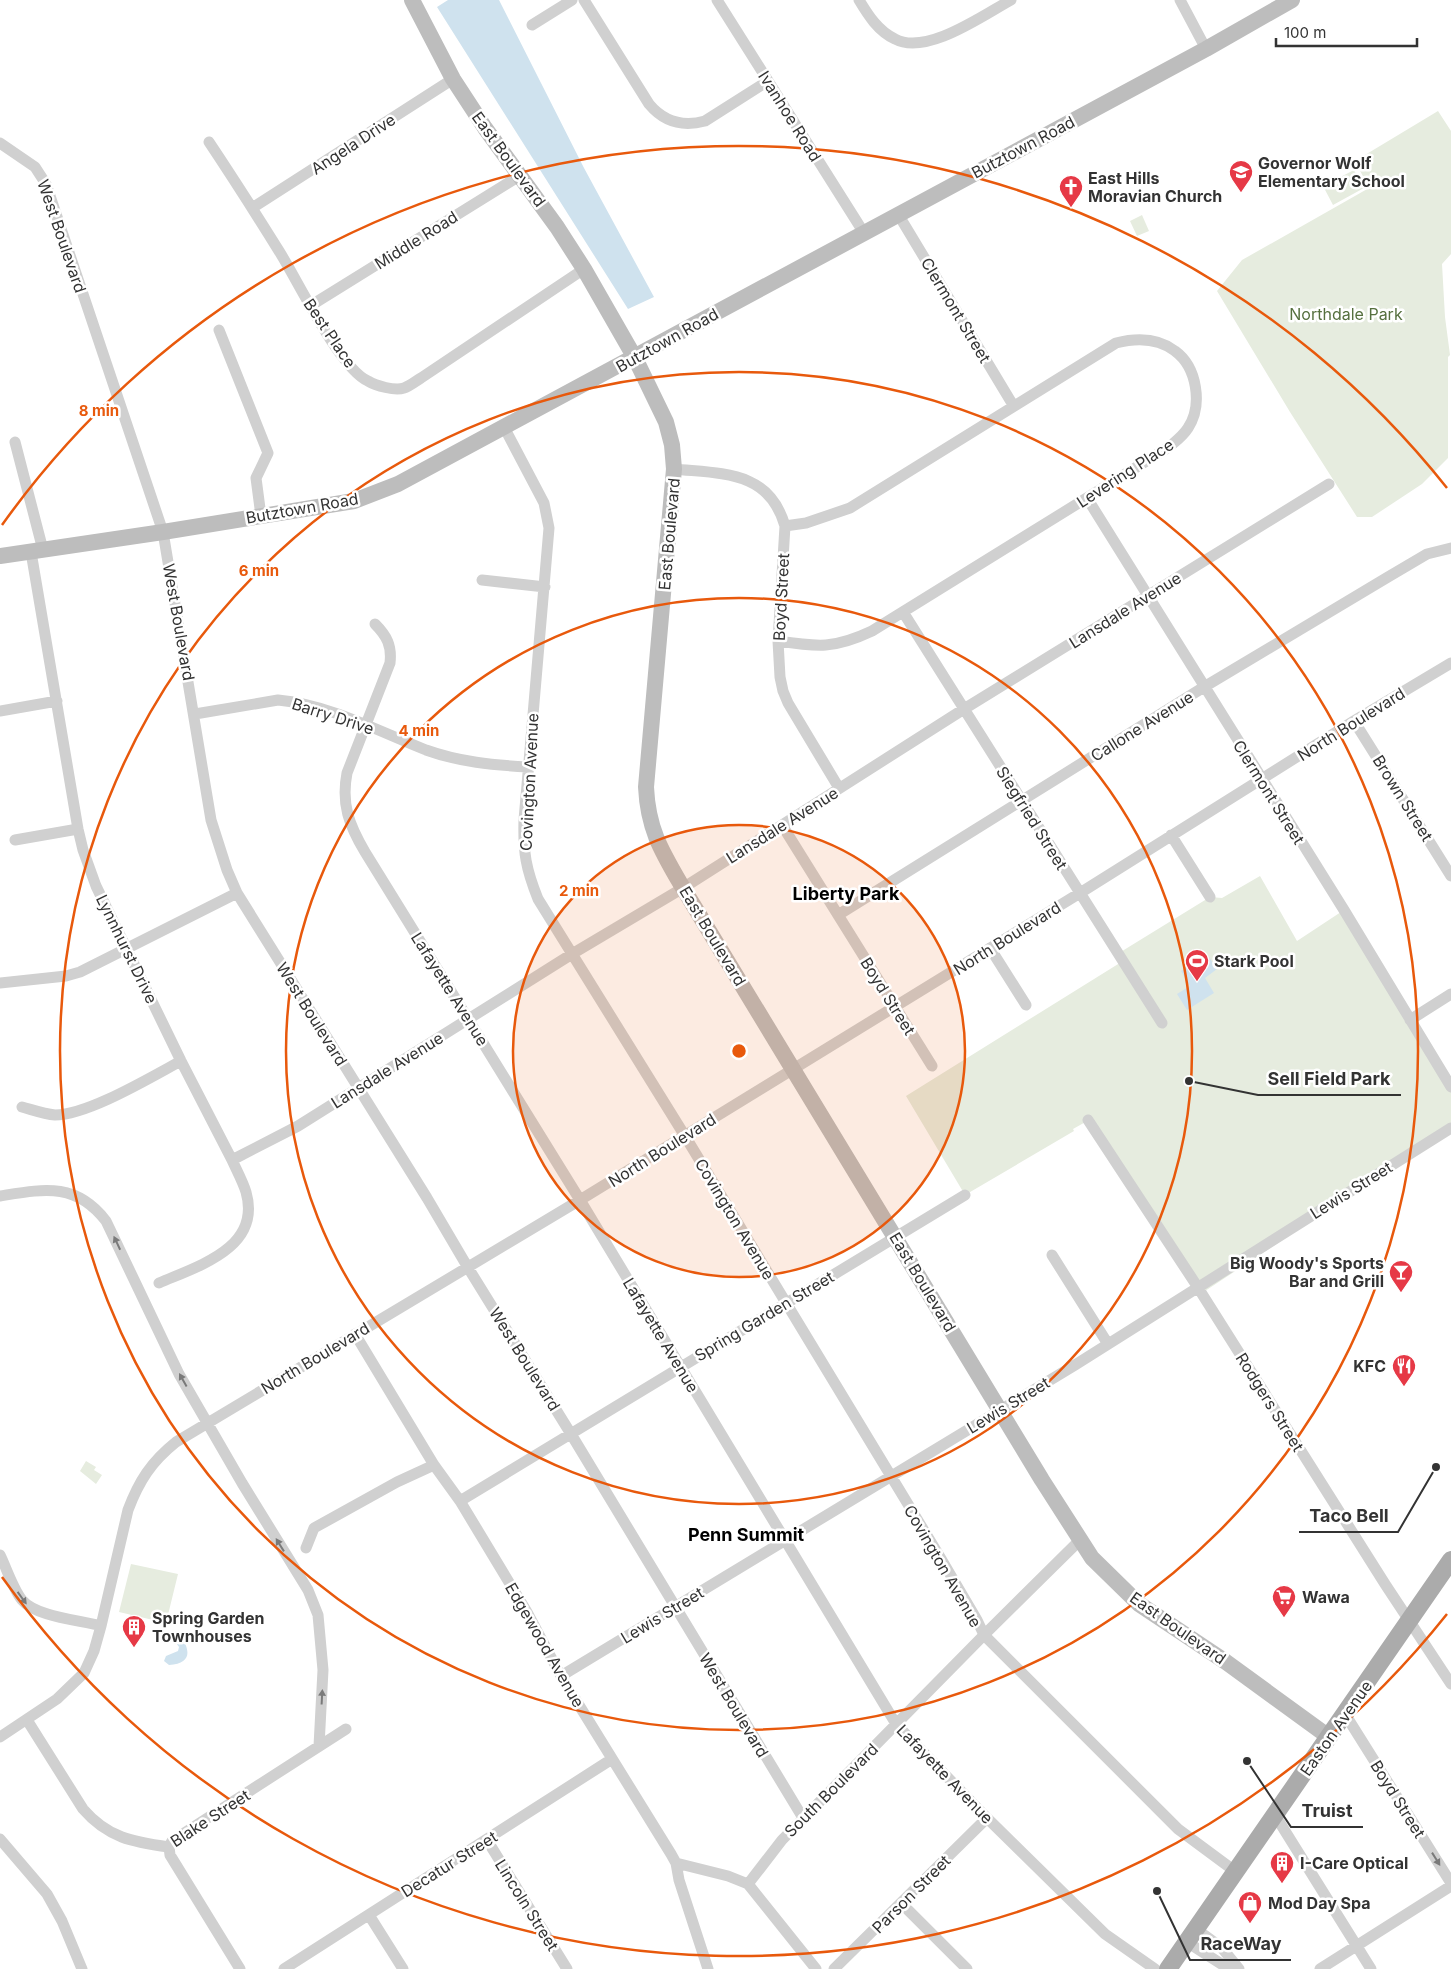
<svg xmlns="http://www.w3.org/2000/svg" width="1451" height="1969" font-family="Inter,sans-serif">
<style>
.green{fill:#e6ecdf}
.water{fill:#cfe2ee}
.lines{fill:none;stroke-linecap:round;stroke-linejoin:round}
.street{stroke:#d0d0d0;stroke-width:11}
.secondary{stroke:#bdbdbd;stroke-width:16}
.primary{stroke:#ababab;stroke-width:18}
.oneway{fill:#7a7a7a}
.ring{fill:none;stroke:#e8590c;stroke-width:2.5}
.labels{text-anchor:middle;stroke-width:5;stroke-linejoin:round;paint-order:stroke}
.street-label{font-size:16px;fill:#333;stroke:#fff}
.poi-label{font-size:16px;font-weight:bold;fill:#333;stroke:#fff;text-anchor:start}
.park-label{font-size:16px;fill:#56703f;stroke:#fff}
.neighbourhood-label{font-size:18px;font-weight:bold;fill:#000;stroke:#fff}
.centre{fill:#e8590c;stroke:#fff;stroke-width:2.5}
.ring-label{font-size:15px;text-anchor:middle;font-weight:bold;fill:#e8590c;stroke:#fff;stroke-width:5;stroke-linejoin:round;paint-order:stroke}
.leader{fill:none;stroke:#333;stroke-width:2}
.callout-dot{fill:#333;stroke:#fff;stroke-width:2}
.callout-label{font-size:18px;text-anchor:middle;font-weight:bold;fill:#333;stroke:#fff;stroke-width:5;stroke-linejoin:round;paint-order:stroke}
</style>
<rect width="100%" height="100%" fill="#fff"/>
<path class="green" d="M 1438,111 L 1451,131 L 1451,254 L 1442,264 L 1445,317 L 1450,355 L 1448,357 L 1448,458 L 1422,484 L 1372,517 L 1357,517 L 1290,412 L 1217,291 L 1242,260 L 1369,188 L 1355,161 Z
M 1354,170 L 1364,188 L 1333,205 L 1323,186 Z
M 1142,215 L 1149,231 L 1137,236 L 1130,221 Z
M 1260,876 L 1297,941 L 1344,910 L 1451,1087 L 1451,1129 L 1202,1293 L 1089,1120 L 1073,1129 L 1074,1131 L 965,1195 L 906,1096 L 1123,961 L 1119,953 L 1210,897 L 1222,898 Z
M 86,1461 L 96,1467 L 94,1470 L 102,1475 L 96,1484 L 80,1471 Z
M 131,1564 L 178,1574 L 166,1623 L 119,1612 Z"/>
<path class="water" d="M 448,0 L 499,0 L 584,168 L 654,297 L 628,309 L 437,7 Z
M 1207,954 L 1217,969 L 1205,978 L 1214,993 L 1187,1010 L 1177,994 L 1190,986 L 1181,971 Z
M 181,1636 C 191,1652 191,1663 169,1665 L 164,1661 L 166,1656 L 178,1651 L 179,1647 L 174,1640 Z"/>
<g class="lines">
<path class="street" d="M 584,0 L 649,104 C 664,122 683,127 705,121 L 768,81
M 717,0 L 864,233
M 859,0 C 868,15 878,31 895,39 C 926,56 982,16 1011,0
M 1180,0 L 1206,49
M 532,25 L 572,0
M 209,142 C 233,178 256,214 279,251 C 297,279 339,368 368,381 C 376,386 395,391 404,388 C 410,386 416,381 421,378 L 584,269
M 0,143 L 35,167 L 46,184 L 163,532 L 211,820 L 227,870 L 237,893 L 427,1198 L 467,1266 L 571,1434 L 803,1818
M 252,208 L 453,79
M 898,214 L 1013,405
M 310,306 L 521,175
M 219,330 L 268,453 L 256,478 L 261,516
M 504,427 L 544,503 L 549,528 L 524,820 C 523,853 526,869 538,899 L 685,1136 L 940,1557 L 977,1620 L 984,1635 L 1178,1829 L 1236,1872
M 15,442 L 43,550
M 674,469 C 722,474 769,470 785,526 L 778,641 L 780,677 L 783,691 L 788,703 L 839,788
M 1087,498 L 1344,910 L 1451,1087
M 31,552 L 78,829 L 83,850 L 96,886 L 181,1061 L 232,1160 C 237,1171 243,1182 246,1192 C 262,1248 198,1266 159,1283
M 482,580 L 545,587
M 903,612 L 1162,1023
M 375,624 C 387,636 392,646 390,663 L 347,773 C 341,804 349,825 365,852 L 580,1200 L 896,1724 L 987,1818 L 1105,1934 L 1155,1969
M 778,641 C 818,647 834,649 872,631 L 1169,447 C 1176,441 1183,436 1188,428 C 1203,405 1197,367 1175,351 C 1158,338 1136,338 1116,343 L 850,508 L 806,523 L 785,526
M 0,711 L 57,701
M 195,714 L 278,700 C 330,705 378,731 426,750 C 459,762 493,765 528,767
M 1354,721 L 1451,876
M 782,825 L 932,1066
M 1171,835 L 1210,897
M 15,840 L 78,829
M 838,915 L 1204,687 L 1388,577 L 1427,554 L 1451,548
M 990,948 L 1026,1005
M 0,983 L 66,976 L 80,972 L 237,893
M 1410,1020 L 1451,994
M 22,1107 C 33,1110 44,1114 55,1115 C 88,1115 151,1077 181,1061
M 1088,1120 L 1197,1286 L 1385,1584 L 1451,1684
M 232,1160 L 298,1126 L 572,954 L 683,888 L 964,709 L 1329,484
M 0,1196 C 44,1189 76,1182 106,1221 L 179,1374 L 242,1483 L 308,1590 L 318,1615 L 323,1670 L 319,1746
M 1052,1255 L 1108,1344
M 355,1334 L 434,1465 L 460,1501 L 527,1612 L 561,1676 L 671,1854 L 676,1863 L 679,1880 L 708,1969
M 460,1501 L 965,1195
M 306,1548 L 314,1528 L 397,1482 L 434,1465
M 0,1555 C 6,1567 13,1589 22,1600 C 36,1617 80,1620 101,1626
M 561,1676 L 1075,1365 L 1451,1128
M 1345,1714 L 1451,1883
M 27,1720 L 83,1809 C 108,1838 133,1842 169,1847
M 0,1737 L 57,1699 L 84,1673 L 94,1651 L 101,1626 L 128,1510 C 139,1481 151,1462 176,1442 L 580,1200 L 1080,893 L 1354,721 L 1451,663
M 1275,1815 L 1371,1969
M 0,1839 L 47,1894 L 62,1921 L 82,1969
M 487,1840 L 567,1969
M 169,1847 L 172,1841 L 178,1837 L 346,1729
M 169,1847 L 170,1855 L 240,1969
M 676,1863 L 728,1876 L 748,1884 L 816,1969
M 748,1884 L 782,1840 L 984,1635 L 1080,1540
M 901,1903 L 967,1969
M 369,1915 L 403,1969
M 1196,1929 L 1222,1948 L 1239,1969
M 1187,1942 L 1229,1969
M 284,1969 L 612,1759
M 834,1969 L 987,1818
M 1320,1969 L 1451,1886"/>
<path class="secondary" d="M 412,0 L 453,79 L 485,128 L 557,227 L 584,269 L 635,358 L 666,422 L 672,445 L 674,469 L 646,787 C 648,830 662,852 683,888 L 1042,1480 L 1092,1558 L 1139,1604 L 1226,1662 L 1329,1737
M 0,556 L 163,532 L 354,501 L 398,484 L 1206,49 L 1292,0"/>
<path class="primary" d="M 1168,1969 L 1451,1560"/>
</g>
<defs><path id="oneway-solid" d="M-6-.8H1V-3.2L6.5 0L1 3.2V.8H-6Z" transform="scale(1.25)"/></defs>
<g class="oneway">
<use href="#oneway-solid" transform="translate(117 1243) rotate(-115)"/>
<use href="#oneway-solid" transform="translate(183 1380) rotate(-119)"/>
<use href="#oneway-solid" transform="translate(280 1545) rotate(-122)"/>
<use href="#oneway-solid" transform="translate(22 1598) rotate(54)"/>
<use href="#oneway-solid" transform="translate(322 1697) rotate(-87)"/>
<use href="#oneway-solid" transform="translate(1436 1859) rotate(58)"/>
</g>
<circle cx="739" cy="1051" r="226" fill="#e8590c" fill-opacity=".12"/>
<g class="ring">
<circle cx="739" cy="1051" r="226"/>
<circle cx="739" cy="1051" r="453"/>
<circle cx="739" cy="1051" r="679"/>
<path d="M1447 1614A905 905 0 0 1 2 1577M2 525A905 905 0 0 1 1447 488"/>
</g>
<defs>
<g id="school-pin" transform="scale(1.25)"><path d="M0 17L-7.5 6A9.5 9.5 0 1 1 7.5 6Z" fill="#e63946" stroke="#fff"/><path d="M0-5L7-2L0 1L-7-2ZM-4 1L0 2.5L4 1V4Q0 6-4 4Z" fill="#fff"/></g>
<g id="church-pin" transform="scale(1.25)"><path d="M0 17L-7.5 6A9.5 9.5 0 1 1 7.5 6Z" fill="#e63946" stroke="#fff"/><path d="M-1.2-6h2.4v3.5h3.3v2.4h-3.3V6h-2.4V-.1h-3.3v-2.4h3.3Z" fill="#fff"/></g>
<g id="stadium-pin" transform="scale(1.25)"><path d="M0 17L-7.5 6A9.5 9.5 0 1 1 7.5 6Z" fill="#e63946" stroke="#fff"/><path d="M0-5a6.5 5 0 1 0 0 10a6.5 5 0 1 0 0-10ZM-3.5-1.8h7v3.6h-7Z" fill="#fff"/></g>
<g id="bar-pin" transform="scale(1.25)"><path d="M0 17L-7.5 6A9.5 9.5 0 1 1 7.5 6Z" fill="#e63946" stroke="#fff"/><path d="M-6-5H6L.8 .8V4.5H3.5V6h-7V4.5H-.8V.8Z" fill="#fff"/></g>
<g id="restaurant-pin" transform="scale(1.25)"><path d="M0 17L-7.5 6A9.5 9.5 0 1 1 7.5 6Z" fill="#e63946" stroke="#fff"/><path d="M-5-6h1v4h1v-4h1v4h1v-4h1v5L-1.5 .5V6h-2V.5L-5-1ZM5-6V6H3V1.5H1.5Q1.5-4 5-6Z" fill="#fff"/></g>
<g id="supermarket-pin" transform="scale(1.25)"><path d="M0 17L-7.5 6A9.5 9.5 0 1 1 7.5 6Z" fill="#e63946" stroke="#fff"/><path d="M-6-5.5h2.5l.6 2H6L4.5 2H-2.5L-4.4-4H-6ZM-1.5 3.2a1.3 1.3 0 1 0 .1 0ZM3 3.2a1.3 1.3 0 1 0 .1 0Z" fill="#fff"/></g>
<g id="building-pin" transform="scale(1.25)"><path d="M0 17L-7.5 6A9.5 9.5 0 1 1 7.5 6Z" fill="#e63946" stroke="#fff"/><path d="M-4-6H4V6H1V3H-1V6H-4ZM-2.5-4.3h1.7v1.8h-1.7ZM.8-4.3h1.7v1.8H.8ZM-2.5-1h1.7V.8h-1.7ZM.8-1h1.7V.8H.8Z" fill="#fff"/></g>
<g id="shop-pin" transform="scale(1.25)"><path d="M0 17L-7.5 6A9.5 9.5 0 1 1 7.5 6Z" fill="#e63946" stroke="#fff"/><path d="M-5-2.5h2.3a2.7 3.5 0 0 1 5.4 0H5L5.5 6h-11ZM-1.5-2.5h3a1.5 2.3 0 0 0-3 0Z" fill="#fff"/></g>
</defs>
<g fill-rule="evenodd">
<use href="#school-pin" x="1241" y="172"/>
<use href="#church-pin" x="1071" y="187"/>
<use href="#stadium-pin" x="1197" y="961"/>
<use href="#bar-pin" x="1401" y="1272"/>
<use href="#restaurant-pin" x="1404" y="1366"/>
<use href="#supermarket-pin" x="1284" y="1597"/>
<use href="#building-pin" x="134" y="1627"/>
<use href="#building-pin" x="1282" y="1863"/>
<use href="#shop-pin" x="1250" y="1903"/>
</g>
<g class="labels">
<g class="street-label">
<text transform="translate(790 116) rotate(58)" y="6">Ivanhoe Road</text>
<text transform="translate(353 144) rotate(-33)" y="6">Angela Drive</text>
<text transform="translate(1023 147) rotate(-28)" y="6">Butztown Road</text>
<text transform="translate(509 159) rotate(54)" y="6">East Boulevard</text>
<text transform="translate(62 236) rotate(71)" y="6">West Boulevard</text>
<text transform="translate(416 240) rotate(-32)" y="6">Middle Road</text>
<text transform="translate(956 310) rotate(59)" y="6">Clermont Street</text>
<text transform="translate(330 333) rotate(56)" y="6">Best Place</text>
<text transform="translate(667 340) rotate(-29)" y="6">Butztown Road</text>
<text transform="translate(1125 473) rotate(-33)" y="6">Levering Place</text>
<text transform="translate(302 508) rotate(-10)" y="6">Butztown Road</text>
<text transform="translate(669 534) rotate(-85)" y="6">East Boulevard</text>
<text transform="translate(781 597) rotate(-87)" y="6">Boyd Street</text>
<text transform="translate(1125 610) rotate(-32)" y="6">Lansdale Avenue</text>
<text transform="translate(179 622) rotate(80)" y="6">West Boulevard</text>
<text transform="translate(333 716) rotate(18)" y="6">Barry Drive</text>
<text transform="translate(1351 724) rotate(-32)" y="6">North Boulevard</text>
<text transform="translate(1142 726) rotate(-32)" y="6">Callone Avenue</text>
<text transform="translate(529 782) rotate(-87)" y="6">Covington Avenue</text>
<text transform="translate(1269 792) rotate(58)" y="6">Clermont Street</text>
<text transform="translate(1403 798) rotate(58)" y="6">Brown Street</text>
<text transform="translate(1032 818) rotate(58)" y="6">Siegfried Street</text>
<text transform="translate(782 825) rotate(-32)" y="6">Lansdale Avenue</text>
<text transform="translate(713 936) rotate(59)" y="6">East Boulevard</text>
<text transform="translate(1007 938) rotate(-32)" y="6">North Boulevard</text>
<text transform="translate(127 949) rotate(64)" y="6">Lynnhurst Drive</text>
<text transform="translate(450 989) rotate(58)" y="6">Lafayette Avenue</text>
<text transform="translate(888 996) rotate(58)" y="6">Boyd Street</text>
<text transform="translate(312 1014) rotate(58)" y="6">West Boulevard</text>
<text transform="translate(387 1070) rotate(-32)" y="6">Lansdale Avenue</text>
<text transform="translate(662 1150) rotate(-32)" y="6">North Boulevard</text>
<text transform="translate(1351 1190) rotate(-32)" y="6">Lewis Street</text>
<text transform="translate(735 1219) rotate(59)" y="6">Covington Avenue</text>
<text transform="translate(923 1282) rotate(59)" y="6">East Boulevard</text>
<text transform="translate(764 1316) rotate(-31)" y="6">Spring Garden Street</text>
<text transform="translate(661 1335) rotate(59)" y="6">Lafayette Avenue</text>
<text transform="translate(315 1358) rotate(-31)" y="6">North Boulevard</text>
<text transform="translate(525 1359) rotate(58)" y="6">West Boulevard</text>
<text transform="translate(1270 1402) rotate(58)" y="6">Rodgers Street</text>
<text transform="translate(1008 1405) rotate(-31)" y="6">Lewis Street</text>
<text transform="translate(943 1566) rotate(60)" y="6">Covington Avenue</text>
<text transform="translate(662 1615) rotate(-31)" y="6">Lewis Street</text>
<text transform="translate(1178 1628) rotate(35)" y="6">East Boulevard</text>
<text transform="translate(545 1645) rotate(60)" y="6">Edgewood Avenue</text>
<text transform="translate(734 1705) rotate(59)" y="6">West Boulevard</text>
<text transform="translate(1336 1728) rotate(-55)" y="6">Easton Avenue</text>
<text transform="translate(945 1774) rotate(46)" y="6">Lafayette Avenue</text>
<text transform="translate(831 1790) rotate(-45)" y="6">South Boulevard</text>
<text transform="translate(1398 1799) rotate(58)" y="6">Boyd Street</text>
<text transform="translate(210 1818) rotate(-33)" y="6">Blake Street</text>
<text transform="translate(449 1864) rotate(-32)" y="6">Decatur Street</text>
<text transform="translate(911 1894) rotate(-45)" y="6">Parson Street</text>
<text transform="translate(527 1905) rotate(58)" y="6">Lincoln Street</text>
</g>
<g class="poi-label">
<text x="1258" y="169">Governor Wolf<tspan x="1258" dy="18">Elementary School</tspan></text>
<text x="1088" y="184">East Hills<tspan x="1088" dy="18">Moravian Church</tspan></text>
<text x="1214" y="967">Stark Pool</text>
<text x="1384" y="1269" text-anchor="end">Big Woody's Sports<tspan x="1384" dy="18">Bar and Grill</tspan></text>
<text x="1386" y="1372" text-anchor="end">KFC</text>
<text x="1302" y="1603">Wawa</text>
<text x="152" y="1624">Spring Garden<tspan x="152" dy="18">Townhouses</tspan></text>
<text x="1300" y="1869">I-Care Optical</text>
<text x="1268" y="1909">Mod Day Spa</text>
</g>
<g class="park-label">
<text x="1346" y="320">Northdale Park</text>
</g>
<g class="neighbourhood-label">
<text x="846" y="900">Liberty Park</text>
<text x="746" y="1541">Penn Summit</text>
</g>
</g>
<circle cx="739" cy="1051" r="8" class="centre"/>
<g class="ring-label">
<text x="99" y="416">8 min</text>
<text x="259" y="576">6 min</text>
<text x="419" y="736">4 min</text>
<text x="579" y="896">2 min</text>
</g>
<path class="leader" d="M1189 1081L1258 1095H1401M1436 1467L1398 1532H1299M1247 1761L1291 1827H1363M1157 1891L1190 1960H1291"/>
<g class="callout-dot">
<circle cx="1189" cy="1081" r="5"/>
<circle cx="1436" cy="1467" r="5"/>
<circle cx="1247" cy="1761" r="5"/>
<circle cx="1157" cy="1891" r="5"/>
</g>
<g class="callout-label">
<text x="1329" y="1085">Sell Field Park</text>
<text x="1349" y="1522">Taco Bell</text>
<text x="1327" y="1817">Truist</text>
<text x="1241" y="1950">RaceWay</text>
</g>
<path d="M1276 38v8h141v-8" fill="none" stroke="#333333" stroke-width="2.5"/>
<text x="1284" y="38" font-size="15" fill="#333333" stroke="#ffffff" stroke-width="4" paint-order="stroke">100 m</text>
</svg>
